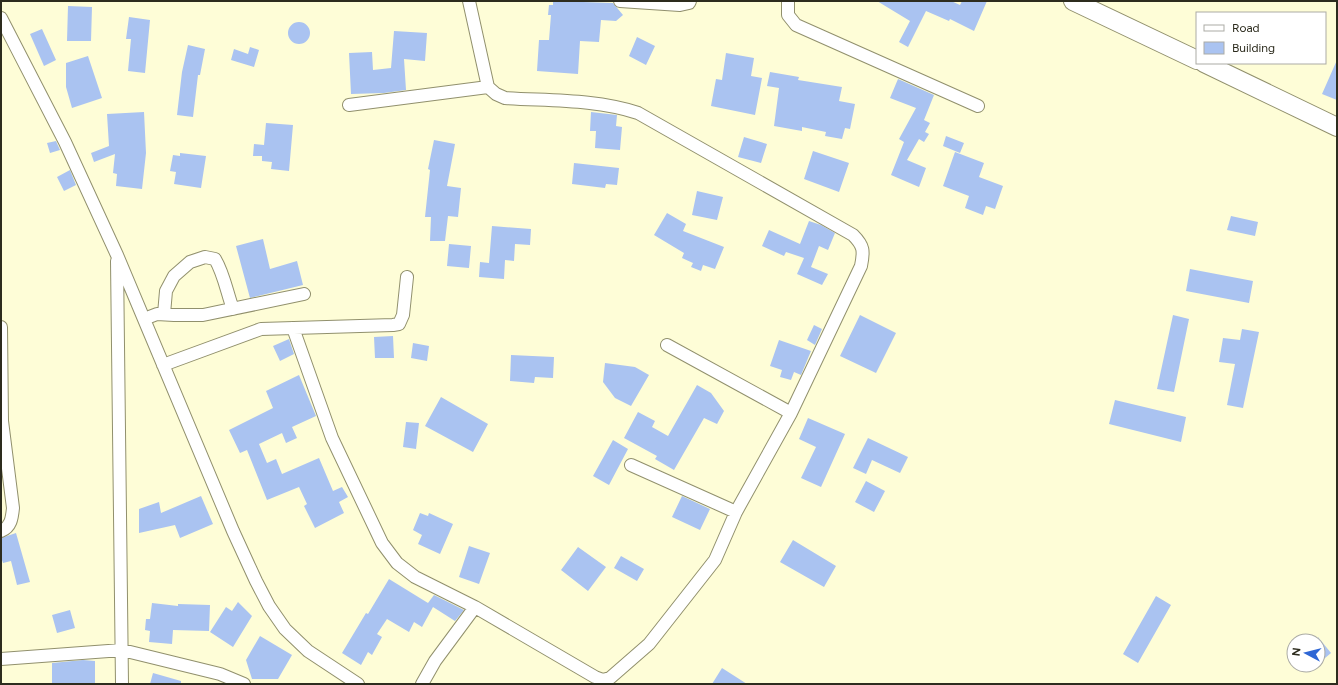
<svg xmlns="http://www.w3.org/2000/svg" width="1338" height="685" font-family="Figtree,sans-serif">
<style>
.building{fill:#aac3f1}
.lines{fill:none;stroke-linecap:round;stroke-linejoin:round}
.minor-casing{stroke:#91906d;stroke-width:14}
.secondary-casing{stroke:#91906d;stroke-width:20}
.minor{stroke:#fff;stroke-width:12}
.secondary{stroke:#fff;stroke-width:18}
</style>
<rect width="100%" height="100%" fill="#fefdd7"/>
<path class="building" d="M 553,1 L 613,3 L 623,15 L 616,21 L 601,20 L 599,42 L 580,41 L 578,74 L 537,71 L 539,40 L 549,40 L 551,15 L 548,15 L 549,5 L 553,5 Z
M 877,1 L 951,1 L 960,5 L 962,1 L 987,1 L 974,31 L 950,19 L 949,21 L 926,11 L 908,47 L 899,42 L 910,21 Z
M 68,6 L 92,7 L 91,41 L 67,41 Z
M 129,17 L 150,20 L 145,73 L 128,71 L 131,39 L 126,39 Z
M288 33a11 11 0 1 1 22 0a11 11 0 1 1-22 0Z
M 42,29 L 56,60 L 44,66 L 30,34 Z
M 394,31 L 427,33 L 425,61 L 404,59 L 406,90 L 384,93 L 351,94 L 349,53 L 372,52 L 373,70 L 391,68 Z
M 637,37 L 655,46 L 646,65 L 629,56 Z
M 188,45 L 205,49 L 200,75 L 198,75 L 193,117 L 177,115 L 182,72 Z
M 250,47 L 259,50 L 254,67 L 231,60 L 234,49 L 248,54 Z
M 726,53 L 754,58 L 751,76 L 762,78 L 755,115 L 711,106 L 716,79 L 722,80 Z
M 88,56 L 102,98 L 72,108 L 66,87 L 66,63 Z
M 1337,60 L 1337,100 L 1322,94 Z
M 770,72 L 799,77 L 798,80 L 842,87 L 839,101 L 855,104 L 850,129 L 845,128 L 842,139 L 825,136 L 826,132 L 802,127 L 802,131 L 774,126 L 779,88 L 767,86 Z
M 898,79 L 934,95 L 924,120 L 930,123 L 925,132 L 929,134 L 924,142 L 919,139 L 907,160 L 926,168 L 919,187 L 891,175 L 904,142 L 899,139 L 916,108 L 890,98 Z
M 144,112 L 146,153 L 142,189 L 116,186 L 117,174 L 113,173 L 115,154 L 94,162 L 91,153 L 109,146 L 107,114 Z
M 591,112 L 617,115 L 616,126 L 622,127 L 620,150 L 595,148 L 596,131 L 590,131 Z
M 266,123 L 293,125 L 289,171 L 271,169 L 272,162 L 262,161 L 262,156 L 253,156 L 254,144 L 264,145 Z
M 946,136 L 964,143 L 960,153 L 943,146 Z
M 744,137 L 767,144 L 761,163 L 738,157 Z
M 434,140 L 455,144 L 447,186 L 461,188 L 458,217 L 448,216 L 445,241 L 430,241 L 431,217 L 425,217 L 430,170 L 428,169 Z
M 56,141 L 60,150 L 50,153 L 47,143 Z
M 813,151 L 849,163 L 839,192 L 804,179 Z
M 955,152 L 984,163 L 979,177 L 1003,186 L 995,209 L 986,206 L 983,215 L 965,208 L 969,196 L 943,186 Z
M 180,153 L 206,156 L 201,188 L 174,184 L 176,172 L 170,171 L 173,155 L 180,156 Z
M 574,163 L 619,168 L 617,185 L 606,184 L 605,188 L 572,184 Z
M 70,170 L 76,185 L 64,191 L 57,177 Z
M 697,191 L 723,197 L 717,220 L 692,215 Z
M 667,213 L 686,224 L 683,231 L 724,247 L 715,269 L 703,265 L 701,271 L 691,267 L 693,263 L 682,258 L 684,253 L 654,235 Z
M 1231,216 L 1258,222 L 1255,236 L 1227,230 Z
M 809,221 L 821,225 L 835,233 L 828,250 L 819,246 L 811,267 L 828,274 L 822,285 L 797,274 L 804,258 L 786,252 L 784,256 L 762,246 L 769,230 L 800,244 Z
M 492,226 L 531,229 L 530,245 L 515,244 L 514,261 L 505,260 L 504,279 L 479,277 L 480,262 L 489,263 Z
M 263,239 L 270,269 L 297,261 L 303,285 L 250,298 L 236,246 Z
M 449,244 L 471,246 L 469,268 L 447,266 Z
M 1190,269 L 1253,281 L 1249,303 L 1186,291 Z
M 860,315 L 896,333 L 876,373 L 840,356 Z
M 1173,315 L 1189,319 L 1174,392 L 1157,389 Z
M 814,325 L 822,329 L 815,345 L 807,340 Z
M 1242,329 L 1259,332 L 1243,408 L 1227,405 L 1235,364 L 1219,362 L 1223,338 L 1240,340 Z
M 393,336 L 394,358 L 375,358 L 374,337 Z
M 289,339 L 294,354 L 280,361 L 273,346 Z
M 779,340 L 811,351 L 801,375 L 794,372 L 791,380 L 780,377 L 782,370 L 770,366 Z
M 413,343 L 429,346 L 427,361 L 411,358 Z
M 511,355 L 554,357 L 553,378 L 535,377 L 534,383 L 510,381 Z
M 605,363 L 635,367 L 649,375 L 631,406 L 615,398 L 603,382 Z
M 299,375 L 316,416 L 292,427 L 297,438 L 286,443 L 282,433 L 259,444 L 267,463 L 276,459 L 282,474 L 319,458 L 333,491 L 342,487 L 348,497 L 339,502 L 344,513 L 315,528 L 304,506 L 307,504 L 299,487 L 267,500 L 247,450 L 240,453 L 229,430 L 273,408 L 266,391 Z
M 697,385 L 711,393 L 724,411 L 717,424 L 704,418 L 674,470 L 655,459 L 657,456 L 624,438 L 638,412 L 655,421 L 652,427 L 668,436 Z
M 441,397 L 488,424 L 473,452 L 425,426 Z
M 1115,400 L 1186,417 L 1181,442 L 1109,424 Z
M 808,418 L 845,434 L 821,487 L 801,478 L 816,447 L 799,439 Z
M 406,422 L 419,423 L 416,449 L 403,447 Z
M 868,438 L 908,457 L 900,473 L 872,460 L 866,474 L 853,468 Z
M 613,440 L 628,449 L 609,485 L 593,476 Z
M 866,481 L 885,491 L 874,512 L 855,502 Z
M 201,496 L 213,524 L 180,538 L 175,525 L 139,533 L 139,509 L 159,502 L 161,513 Z
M 682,496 L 710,509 L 700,530 L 672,517 Z
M 420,513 L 428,516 L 429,513 L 453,524 L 440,554 L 418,544 L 422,535 L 413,530 Z
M 16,533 L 30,582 L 17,585 L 11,561 L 3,563 L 1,557 L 1,538 Z
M 793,540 L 836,566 L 824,587 L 780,562 Z
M 469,546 L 490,553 L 479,584 L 459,577 Z
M 578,547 L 606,567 L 588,591 L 561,570 Z
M 621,556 L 644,569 L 637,581 L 614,568 Z
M 389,579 L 428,603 L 434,595 L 464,610 L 455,621 L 433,607 L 422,627 L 414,622 L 409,632 L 387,619 L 377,634 L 382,637 L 372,655 L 368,652 L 361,665 L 342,653 L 366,613 L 368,614 Z
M 1156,596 L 1171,605 L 1138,663 L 1123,654 Z
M 238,602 L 252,616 L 233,647 L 210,632 L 226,607 L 232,611 Z
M 152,603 L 178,606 L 178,604 L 210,605 L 209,631 L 173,630 L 172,644 L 149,642 L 150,631 L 145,630 L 146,619 L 150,619 Z
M 70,610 L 75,628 L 57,633 L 52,615 Z
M 260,636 L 292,655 L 278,679 L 252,679 L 246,660 Z
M 1318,637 L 1331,653 L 1318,664 Z
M 83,660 L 95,661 L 95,684 L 52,683 L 52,663 Z
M 722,668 L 747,684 L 712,684 Z
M 153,673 L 181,681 L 181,684 L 150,684 Z"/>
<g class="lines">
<g class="minor-casing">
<path id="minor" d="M 620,1 L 680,5 L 689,3 L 690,1
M 788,1 L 788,15 L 796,25 L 978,106
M 1,18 L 65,142 L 117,255 L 233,531 L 256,581 L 269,606 L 285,629 L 308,651 L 358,684
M 349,105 L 488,87
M 117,261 L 122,684
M 164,314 L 166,291 L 174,276 L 190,262 L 205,257 L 215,259 C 224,274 227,293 233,309
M 144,319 L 157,314 L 174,315 L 203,315 L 304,294
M 1,327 L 2,421 L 13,508 C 12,518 11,527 1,531
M 293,328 L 332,438 L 382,543 L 397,563 L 415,577 L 475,607 L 595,677 L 603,680 L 610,678 L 649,644 L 715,560 L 736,512 L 791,413 L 861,266 C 864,251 864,246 853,235 L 638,113 C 595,99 549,101 505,98 L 496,94 L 488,87 L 469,1
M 667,345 L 791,413
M 163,365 L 261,329 L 393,325 L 399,324 L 403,315 L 407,277
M 631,465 L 736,512
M 1,659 L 122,650 L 220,674 L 244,684
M 422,684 L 435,661 L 475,607"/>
</g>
<g class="secondary-casing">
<path id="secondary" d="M 1073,1 L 1197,60
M 1204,63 L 1337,127"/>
</g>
<use href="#minor" class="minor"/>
<use href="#secondary" class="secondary"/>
</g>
<rect width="1338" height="685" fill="none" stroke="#2d2c1e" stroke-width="4"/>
<rect x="1196" y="12" width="130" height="52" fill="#ffffff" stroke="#ababa5"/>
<rect x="1204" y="25" width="20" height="6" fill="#ffffff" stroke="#ababa5"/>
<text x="1232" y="32" font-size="12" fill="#2d2c1e">Road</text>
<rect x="1204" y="42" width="20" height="12" fill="#aac3f1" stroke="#ababa5"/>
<text x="1232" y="52" font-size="12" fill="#2d2c1e">Building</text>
<g transform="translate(1306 653) rotate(277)"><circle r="19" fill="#ffffff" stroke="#ababa5"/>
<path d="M0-3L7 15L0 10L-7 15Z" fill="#2f67d5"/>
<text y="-6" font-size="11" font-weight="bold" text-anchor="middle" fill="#2d2c1e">N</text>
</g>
</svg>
